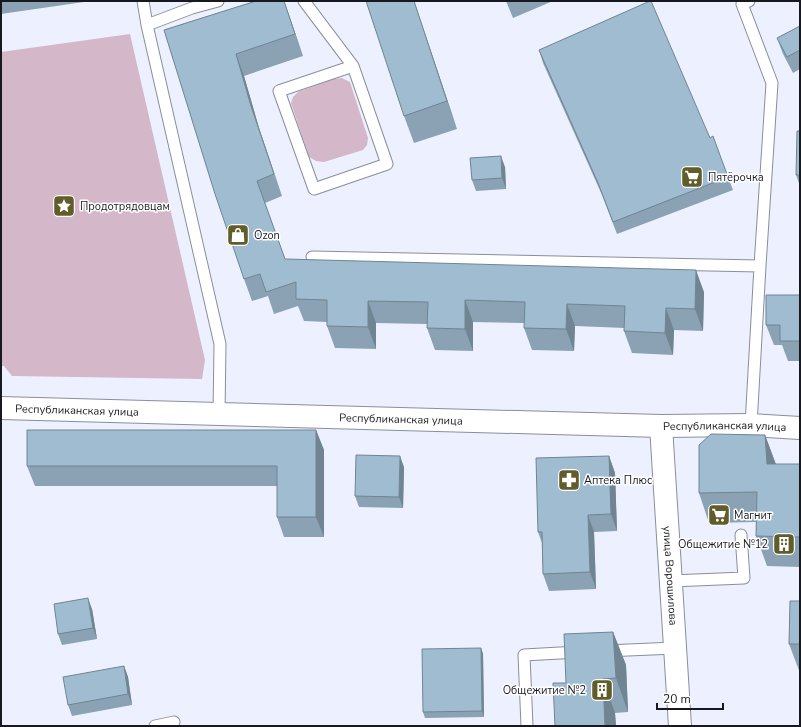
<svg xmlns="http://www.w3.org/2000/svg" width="801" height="727" font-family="'Nunito Sans',sans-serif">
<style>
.green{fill:#d4b7c9}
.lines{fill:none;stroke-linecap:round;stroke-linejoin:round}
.lane-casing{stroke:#8a8e9a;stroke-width:13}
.street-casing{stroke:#8a8e9a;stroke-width:24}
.lane{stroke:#fff;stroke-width:11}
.street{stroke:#fff;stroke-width:22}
.wall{fill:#8aa2b4}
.shaded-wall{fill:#708492}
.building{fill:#a0bcd1;stroke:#708492}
.labels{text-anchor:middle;stroke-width:3;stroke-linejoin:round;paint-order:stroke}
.poi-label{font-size:11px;fill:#18191e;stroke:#fff;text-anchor:start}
.street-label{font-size:11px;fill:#18191e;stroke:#fff}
</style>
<rect width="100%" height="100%" fill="#edf1ff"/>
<path class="green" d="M 130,34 L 205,360 L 202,379 L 12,376 L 4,366 L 1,366 L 1,52 Z
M 342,78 L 350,82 L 368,138 L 367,145 L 363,150 L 324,162 L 316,161 L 309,157 L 291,103 L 293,97 L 298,92 L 333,79 Z"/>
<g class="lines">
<g class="lane-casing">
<path id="lane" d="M 143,1 L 147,25 L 220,344 L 219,414
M 304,1 L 353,66 L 387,164 L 314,189 L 279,91 L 353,66
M 749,1 L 742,4 L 772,83 L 760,266 L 751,425
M 147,25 L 192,8 L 218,1
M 312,257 L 760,266
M 671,581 L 744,578 L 741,535
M 605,651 L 675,648
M 155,726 L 174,722
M 527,726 L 524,655 L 578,652"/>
</g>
<g class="street-casing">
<g id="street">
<path id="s1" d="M 1,408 L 661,426 L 751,425 L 800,428"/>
<path id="s2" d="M 661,426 L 680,726"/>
</g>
</g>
<use href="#lane" class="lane"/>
<use href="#street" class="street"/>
</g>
<path class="wall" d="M 1,1 L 84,1 L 84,2 L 1,14 Z
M 256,1 L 284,1 L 303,56 L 244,76 L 259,128 L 282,196 L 265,203 L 285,259 L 704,292 L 703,331 L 674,330 L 673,355 L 632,353 L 624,331 L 625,328 L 575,326 L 574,351 L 532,350 L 524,328 L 525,323 L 473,322 L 473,351 L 435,350 L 427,328 L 427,324 L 376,323 L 376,349 L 335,348 L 327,326 L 327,322 L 304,321 L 298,306 L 274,314 L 268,296 L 252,301 L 244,279 L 164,30 Z
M 414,1 L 457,129 L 414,143 L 404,116 Z
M 506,1 L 553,1 L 513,18 Z
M 800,26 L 800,69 L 793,73 L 783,54 L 777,38 Z
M 539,50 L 710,138 L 728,177 L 733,190 L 617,234 L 602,195 L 543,63 Z
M 800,131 L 800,186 L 796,175 Z
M 505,167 L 506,189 L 476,191 L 472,180 Z
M 800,295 L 800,361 L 788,361 L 782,345 L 774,345 L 766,325 Z
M 316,430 L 324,450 L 324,537 L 284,537 L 277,517 L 277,486 L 35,486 L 27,466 Z
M 765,435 L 776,464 L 800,464 L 800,567 L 767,566 L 756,536 L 756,522 L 709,523 L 699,493 Z
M 609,456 L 615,473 L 617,531 L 594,532 L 596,589 L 549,591 L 543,574 L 542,543 L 538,532 Z
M 404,467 L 403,508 L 359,507 L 355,496 Z
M 800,601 L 800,673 L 789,644 Z
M 92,609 L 97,639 L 62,645 L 58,634 Z
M 613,632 L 626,665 L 628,712 L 615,713 L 616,726 L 555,726 L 566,683 Z
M 481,648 L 483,654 L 484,717 L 425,718 L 423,712 Z
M 124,666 L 128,677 L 132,705 L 72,716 L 68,705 Z"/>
<path class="shaded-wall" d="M 284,1 L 289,15 L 303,56 L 295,34 Z
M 414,1 L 457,129 L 447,101 Z
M 236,54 L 244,76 L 259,128 L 282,196 L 251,106 Z
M 501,156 L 505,167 L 506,189 L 502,178 Z
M 696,270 L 704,292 L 703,331 L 695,309 Z
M 465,300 L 473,322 L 473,351 L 465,329 Z
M 368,301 L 376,323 L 376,349 L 368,327 Z
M 567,304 L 575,326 L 574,351 L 566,329 Z
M 666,308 L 674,330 L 673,355 L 665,333 Z
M 316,430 L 324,450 L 324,537 L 316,517 Z
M 765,435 L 776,465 L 767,464 Z
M 400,456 L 404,467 L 403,508 L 399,497 Z
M 609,456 L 615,473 L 617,531 L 611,514 Z
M 588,515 L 594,532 L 596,589 L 590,572 Z
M 88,598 L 92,609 L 97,639 L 93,628 Z
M 613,632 L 626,665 L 628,712 L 616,678 Z
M 481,648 L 483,654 L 484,717 L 482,711 Z
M 124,666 L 128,677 L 132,705 L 128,694 Z
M 603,679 L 615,713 L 616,726 L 605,726 Z"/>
<path class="building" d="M 256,1 L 284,1 L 295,34 L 236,54 L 251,106 L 274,174 L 257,181 L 285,259 L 696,270 L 695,309 L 666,308 L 665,333 L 624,331 L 625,306 L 567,304 L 566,329 L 524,328 L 525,302 L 465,300 L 465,329 L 427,328 L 428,302 L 368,301 L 368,327 L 327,326 L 327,300 L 296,299 L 296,282 L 266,292 L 260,274 L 244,279 L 215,194 L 164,30 Z
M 366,1 L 414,1 L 447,101 L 404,116 Z
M 650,1 L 651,1 L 710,138 L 713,136 L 728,177 L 613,222 L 598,183 L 539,50 Z
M 800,26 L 800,50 L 787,57 L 777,38 Z
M 797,131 L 800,131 L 800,175 L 796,175 Z
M 501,156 L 502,178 L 472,180 L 470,158 Z
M 766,295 L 800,295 L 800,341 L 780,341 L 780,325 L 766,325 Z
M 27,430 L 316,430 L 316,517 L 277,517 L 277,466 L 27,466 Z
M 711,434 L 765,435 L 767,464 L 800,464 L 800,537 L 756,536 L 757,492 L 699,493 L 699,445 Z
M 356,455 L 400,456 L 399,497 L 355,496 Z
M 609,456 L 611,514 L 588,515 L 590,572 L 543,574 L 542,532 L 538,532 L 536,458 Z
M 88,598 L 93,628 L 58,634 L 54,604 Z
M 790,601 L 800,601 L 800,644 L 789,644 Z
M 613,632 L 616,678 L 603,679 L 605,726 L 555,726 L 553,683 L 566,683 L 564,634 Z
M 481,648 L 482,711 L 423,712 L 422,649 Z
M 124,666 L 128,694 L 68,705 L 63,677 Z"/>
<defs>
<g id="supermarket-square" transform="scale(1.15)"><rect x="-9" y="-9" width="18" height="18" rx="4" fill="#605d2a" stroke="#fff"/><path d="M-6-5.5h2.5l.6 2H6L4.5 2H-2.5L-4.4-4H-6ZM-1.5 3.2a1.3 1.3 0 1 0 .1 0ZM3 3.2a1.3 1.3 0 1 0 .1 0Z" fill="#fff"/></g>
<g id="sight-square" transform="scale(1.15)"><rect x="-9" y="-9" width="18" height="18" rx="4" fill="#605d2a" stroke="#fff"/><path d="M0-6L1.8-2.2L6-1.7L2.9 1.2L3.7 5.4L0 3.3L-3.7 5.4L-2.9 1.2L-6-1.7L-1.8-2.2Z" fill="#fff"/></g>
<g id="shop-square" transform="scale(1.15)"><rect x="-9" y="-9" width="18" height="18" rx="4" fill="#605d2a" stroke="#fff"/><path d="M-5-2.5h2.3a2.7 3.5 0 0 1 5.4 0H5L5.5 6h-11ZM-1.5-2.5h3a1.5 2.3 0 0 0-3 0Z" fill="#fff"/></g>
<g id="pharmacy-square" transform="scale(1.15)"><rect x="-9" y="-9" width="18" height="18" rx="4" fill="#605d2a" stroke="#fff"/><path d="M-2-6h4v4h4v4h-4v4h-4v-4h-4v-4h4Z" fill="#fff"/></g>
<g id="building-square" transform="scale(1.15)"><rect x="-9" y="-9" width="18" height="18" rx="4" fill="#605d2a" stroke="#fff"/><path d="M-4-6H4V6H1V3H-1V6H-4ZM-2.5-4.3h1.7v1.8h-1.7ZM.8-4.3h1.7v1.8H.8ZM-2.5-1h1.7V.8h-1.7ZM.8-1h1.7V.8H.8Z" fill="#fff"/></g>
</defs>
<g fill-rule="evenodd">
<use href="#supermarket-square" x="692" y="177"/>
<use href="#sight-square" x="64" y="206"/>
<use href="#shop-square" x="238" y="235"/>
<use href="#pharmacy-square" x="569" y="480"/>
<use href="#supermarket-square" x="719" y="515"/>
<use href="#building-square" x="784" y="544"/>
<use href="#building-square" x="602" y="690"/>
</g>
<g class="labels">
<g class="poi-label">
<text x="708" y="181">Пятёрочка</text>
<text x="80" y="210">Продотрядовцам</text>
<text x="254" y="239">Ozon</text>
<text x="584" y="484">Аптека Плюс</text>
<text x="734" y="519">Магнит</text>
<text x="768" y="548" text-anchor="end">Общежитие №12</text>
<text x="586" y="694" text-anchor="end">Общежитие №2</text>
</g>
<g class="street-label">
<text dy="4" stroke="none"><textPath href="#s1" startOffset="76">Республиканская улица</textPath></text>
<text dy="4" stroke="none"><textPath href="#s1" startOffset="400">Республиканская улица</textPath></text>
<text dy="4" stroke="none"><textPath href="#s1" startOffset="724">Республиканская улица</textPath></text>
<text dy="4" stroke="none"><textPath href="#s2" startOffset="150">улица Ворошилова</textPath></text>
</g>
</g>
<rect width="801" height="727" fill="none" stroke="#18191e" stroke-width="4"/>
<path d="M657 703v6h66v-6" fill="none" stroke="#18191e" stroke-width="2"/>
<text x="663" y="703" font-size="12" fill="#18191e" stroke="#ffffff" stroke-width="3" paint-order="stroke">20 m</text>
</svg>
